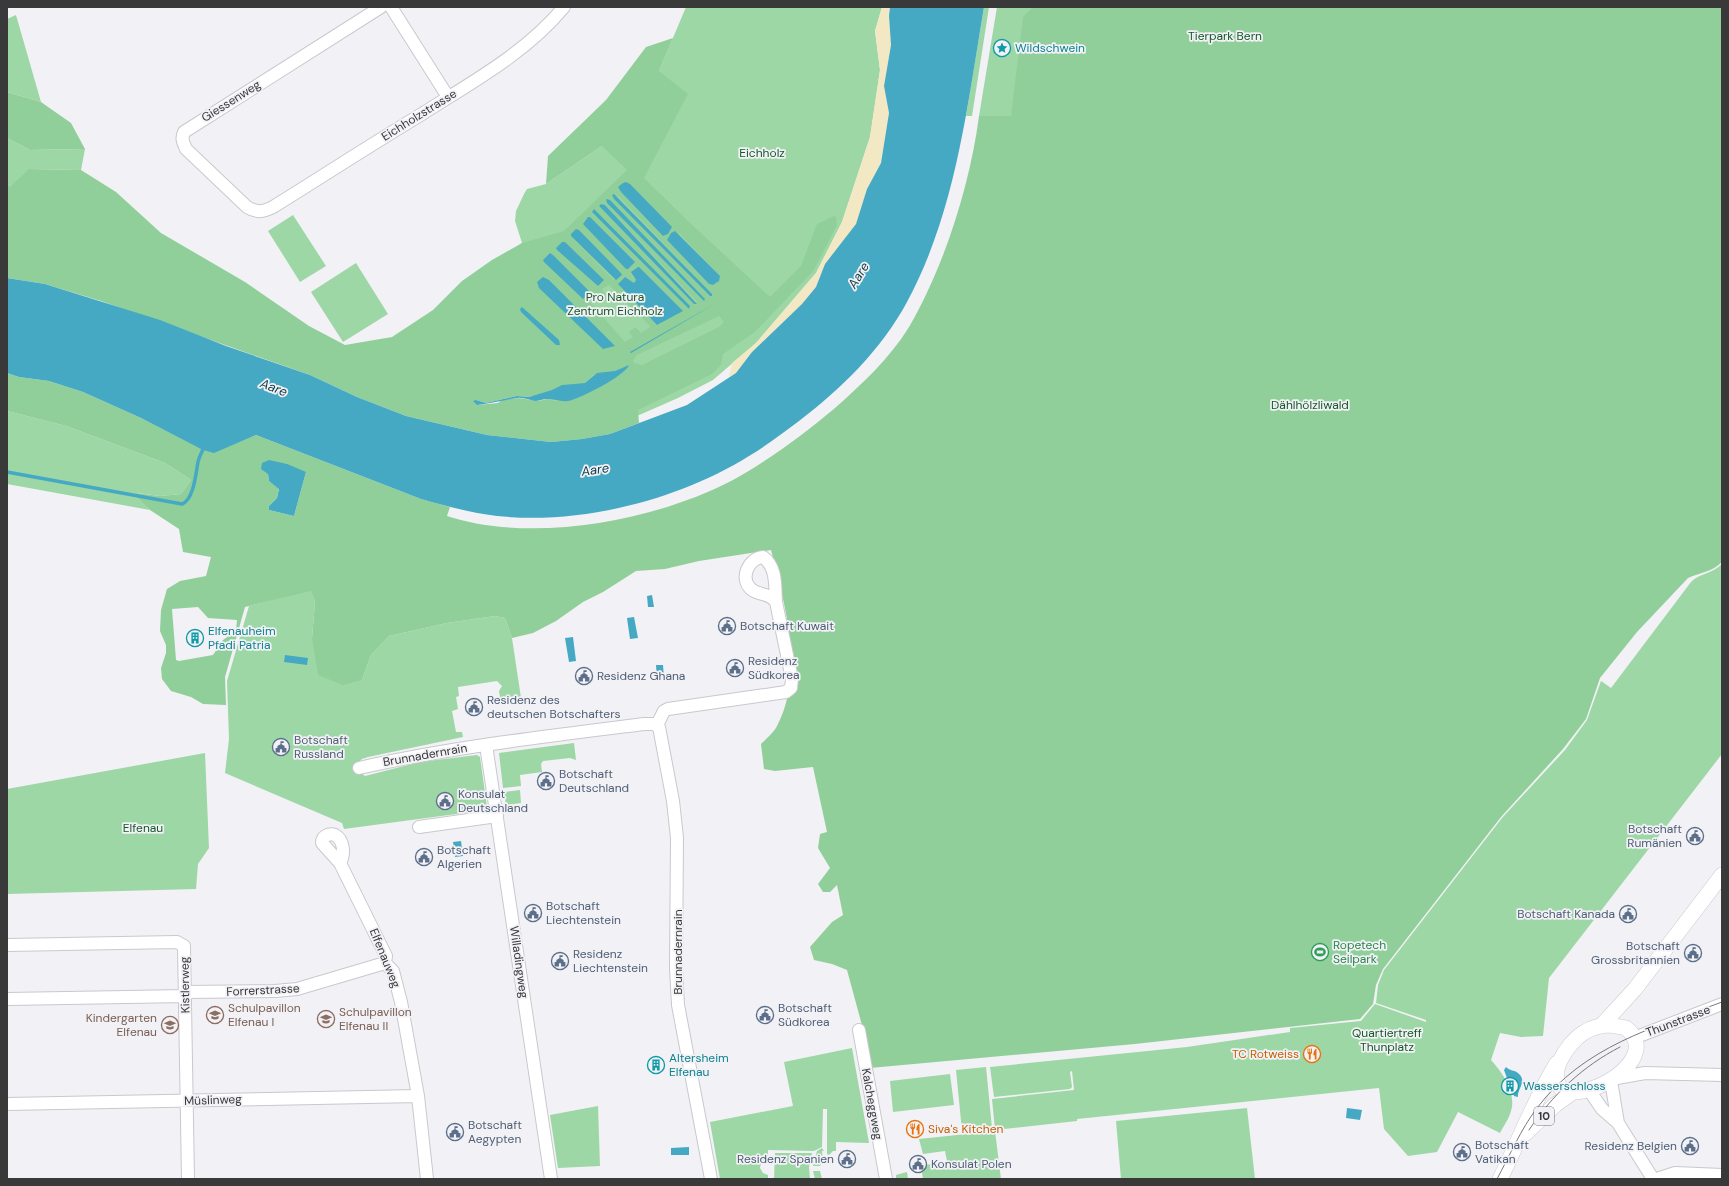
<svg xmlns="http://www.w3.org/2000/svg" width="1729" height="1186" font-family="'DM Sans',sans-serif">
<style>
.green{fill:#9dd7a6}
.forest{fill:#90cf9a;fill-rule:evenodd}
.sand{fill:#f2e8c3}
.water{fill:#45a9c3}
.lines{fill:none;stroke-linecap:round;stroke-linejoin:round}
.stream{stroke:#45a9c3;stroke-width:3.5}
.minor-casing{stroke:#c9c8cc;stroke-width:14}
.major-casing{stroke:#c9c8cc;stroke-width:16}
.minor{stroke:#fff;stroke-width:12}
.major{stroke:#fff;stroke-width:15}
.tram{stroke:#7a7a7c;stroke-width:1}
.labels{text-anchor:middle;stroke-width:3.5;stroke-linejoin:round;paint-order:stroke}
.shield{fill:#f2f1f5;stroke:#707072;stroke-width:1}
.shield-label{font-size:11px;font-weight:bold;fill:#39393a}
.park-label{font-size:12px;fill:#135828;stroke:#f2f1f5}
.culture-label{font-size:12px;fill:#0d838f;stroke:#f2f1f5;text-anchor:start}
.street-label{font-size:12px;fill:#39393a;stroke:#f2f1f5}
.service-label{font-size:12px;fill:#4e5e75;stroke:#f2f1f5;text-anchor:start}
.leisure-label{font-size:12px;fill:#27864d;stroke:#f2f1f5;text-anchor:start}
.education-label{font-size:12px;fill:#785e54;stroke:#f2f1f5;text-anchor:start}
.food-label{font-size:12px;fill:#c56008;stroke:#f2f1f5;text-anchor:end}
.water-label{font-size:13px;font-style:italic;fill:#14414c;stroke:#f2f1f5}
</style>
<rect width="100%" height="100%" fill="#f2f1f5"/>
<path class="green" d="M 686,7 L 882,7 L 875,31 L 880,70 L 870,137 L 842,222 L 816,273 L 756,343 L 713,380 L 678,398 L 630,419 L 377,359 L 522,243 L 515,221 L 516,211 L 524,194 L 527,189 L 546,184 L 602,146 L 659,71 Z
M 984,7 L 989,7 L 972,116 L 966,116 Z
M 997,7 L 1065,7 L 1011,116 L 979,116 Z
M 16,15 L 41,102 L 7,92 L 7,19 Z
M 7,138 L 30,150 L 85,149 L 81,170 L 30,169 L 10,188 L 7,185 Z
M 293,215 L 326,266 L 300,282 L 268,231 Z
M 356,263 L 388,314 L 343,342 L 311,292 Z
M 7,411 L 66,426 L 165,463 L 191,480 L 181,494 L 160,496 L 137,493 L 137,498 L 150,510 L 7,484 Z
M 1722,564 L 1722,754 L 1549,978 L 1543,1036 L 1521,1037 L 1500,1033 L 1491,1060 C 1503,1073 1518,1095 1510,1114 C 1508,1120 1503,1127 1500,1133 L 1458,1112 L 1437,1152 L 1408,1156 L 1384,1129 L 1379,1088 L 1077,1119 L 1077,1121 L 995,1130 L 992,1099 L 1074,1090 L 1072,1071 L 1070,1072 L 1072,1087 L 1070,1089 L 994,1097 L 990,1067 L 1187,1047 L 1290,1032 L 1290,1028 L 1361,1021 L 1375,1004 L 1426,1022 L 1426,1020 L 1376,1003 L 1378,985 L 1384,970 L 1502,818 L 1565,750 L 1587,720 L 1601,681 L 1611,688 L 1691,582 C 1700,573 1712,574 1722,564 Z
M 311,590 L 315,602 L 312,638 L 362,680 L 371,655 L 389,636 L 447,623 L 495,616 L 505,618 L 512,638 L 521,698 L 501,703 L 499,691 L 502,686 L 497,681 L 458,687 L 459,696 L 456,697 L 458,709 L 452,711 L 456,732 L 462,732 L 463,737 L 368,757 L 362,759 L 359,762 L 361,773 L 365,776 L 420,762 L 477,755 L 480,757 L 487,807 L 486,810 L 344,829 L 342,823 L 225,773 L 229,739 L 227,681 L 249,606 Z
M 574,743 L 576,760 L 570,758 L 543,761 L 541,764 L 542,772 L 520,775 L 521,786 L 503,788 L 499,753 Z
M 205,753 L 209,848 L 198,864 L 196,889 L 7,894 L 7,789 Z
M 520,790 L 521,803 L 506,805 L 504,792 Z
M 852,1048 L 869,1143 L 836,1142 L 836,1151 L 833,1151 L 829,1155 L 827,1154 L 827,1109 L 823,1109 L 822,1147 L 814,1151 L 768,1150 L 768,1159 L 761,1162 L 760,1168 L 763,1173 L 768,1175 L 768,1179 L 720,1179 L 710,1122 L 793,1106 L 784,1062 Z
M 986,1067 L 992,1128 L 962,1131 L 956,1070 Z
M 950,1074 L 954,1105 L 893,1112 L 890,1081 Z
M 598,1106 L 600,1166 L 558,1168 L 550,1115 Z
M 1247,1108 L 1255,1179 L 1121,1179 L 1116,1121 Z
M 995,1131 L 1001,1179 L 923,1179 L 921,1166 L 947,1161 L 945,1151 L 923,1154 L 919,1139 Z
M 822,1148 L 824,1151 L 822,1151 L 823,1160 L 820,1166 L 813,1166 L 817,1151 Z
M 775,1153 L 812,1153 L 809,1167 L 810,1179 L 774,1179 Z
M 813,1171 L 820,1171 L 822,1179 L 815,1179 Z
M 907,1172 L 908,1179 L 896,1179 L 896,1175 Z"/>
<path class="forest" d="M 1033,7 L 1722,7 L 1722,562 C 1712,572 1701,572 1688,578 L 1637,632 L 1600,678 L 1586,719 L 1563,749 L 1501,817 L 1383,969 L 1376,985 L 1373,1004 L 1360,1019 L 1135,1044 L 870,1068 L 863,1029 L 847,970 L 832,964 L 814,960 L 810,947 L 832,922 L 843,915 L 837,885 L 830,892 L 823,892 L 818,884 L 830,868 L 818,848 L 820,834 L 827,832 L 813,767 L 775,771 L 764,769 L 761,744 C 767,738 774,732 777,726 C 805,672 785,605 771,550 L 699,561 L 665,569 L 636,571 L 603,592 L 583,602 L 556,621 L 533,633 L 512,638 L 505,618 L 495,616 L 447,623 L 389,636 L 371,655 L 362,680 L 343,685 L 318,675 L 312,638 L 315,602 L 311,591 L 245,607 L 225,677 L 226,705 L 203,704 L 191,697 L 171,691 L 162,679 L 161,668 L 166,653 L 166,645 L 160,631 L 161,610 L 167,589 L 180,581 L 206,576 L 211,557 L 183,552 L 179,529 L 150,510 L 137,498 L 136,493 L 160,496 L 181,494 L 191,480 L 165,463 L 66,426 L 7,411 L 7,373 L 19,377 L 49,381 L 83,392 L 141,418 L 204,450 L 214,452 L 256,435 L 421,499 L 450,507 L 447,516 C 532,544 655,521 733,480 C 769,460 804,434 835,408 C 862,384 890,358 909,327 C 944,267 970,185 979,116 L 1011,116 L 1023,17 ZM 306,472 L 294,516 L 269,510 L 269,506 L 277,498 L 279,488 L 269,481 L 268,474 ZM 198,607 L 208,618 L 237,620 L 236,631 L 223,640 L 213,655 L 179,661 L 176,660 L 172,609 Z
M 673,38 L 659,71 L 688,94 L 644,178 L 689,222 L 770,297 L 801,266 L 817,224 L 834,216 L 836,217 L 837,225 L 814,270 L 755,332 L 723,354 L 721,365 L 712,374 L 638,410 L 639,423 L 610,434 L 582,439 L 551,442 L 487,435 L 406,416 L 357,397 L 310,375 L 101,301 L 45,284 L 7,278 L 7,185 L 10,187 L 29,169 L 81,170 L 116,192 L 161,233 L 245,282 L 309,326 L 345,345 L 392,337 L 433,310 L 462,281 L 492,260 L 522,243 L 564,231 L 627,170 L 602,146 L 546,184 L 548,156 L 606,100 L 646,47 ZM 623,183 L 665,235 L 663,236 L 621,192 L 618,187 ZM 618,196 L 712,294 L 712,296 L 710,296 L 614,199 ZM 601,204 L 605,205 L 697,302 L 696,305 L 601,208 L 599,206 ZM 597,212 L 689,306 L 689,309 ZM 579,230 L 621,273 L 622,274 L 614,280 L 571,236 ZM 679,233 L 720,276 L 717,283 L 713,285 L 709,284 L 667,240 ZM 564,242 L 604,280 L 598,286 L 557,250 ZM 630,274 L 682,311 L 658,325 L 619,285 L 626,277 L 631,283 L 635,282 L 636,280 ZM 609,285 L 650,326 L 649,328 L 641,333 L 635,327 L 629,332 L 633,337 L 625,342 L 589,301 L 594,295 L 605,301 L 607,299 L 602,289 ZM 719,316 L 724,322 L 719,327 L 642,365 L 634,363 L 633,360 L 637,355 ZM 629,365 L 618,376 L 571,400 L 557,401 L 547,399 L 538,401 L 519,398 L 502,400 L 498,403 L 477,405 L 476,400 L 486,403 L 517,396 L 529,397 L 552,390 L 562,385 L 585,383 L 593,375 L 615,371 Z
M 7,92 L 41,102 L 71,123 L 85,149 L 30,150 L 7,138 Z"/>
<path class="sand" d="M 882,7 L 890,7 L 889,16 L 891,45 L 884,86 L 889,113 L 881,163 L 867,189 L 856,224 L 825,264 L 816,287 L 802,304 L 752,352 L 736,373 L 729,377 L 732,363 L 756,343 L 816,273 L 842,222 L 870,137 L 880,70 L 875,31 Z"/>
<path class="water" d="M 890,7 L 984,7 C 967,107 956,211 907,302 C 881,350 842,388 799,421 C 783,433 766,446 749,456 C 678,500 581,525 497,516 C 472,513 446,506 421,499 L 256,435 L 214,453 L 203,450 L 141,418 L 83,392 L 49,381 L 19,377 L 7,373 L 7,278 L 45,284 L 160,320 L 226,346 L 310,375 L 357,397 L 406,416 L 487,435 L 551,442 L 582,439 L 610,434 L 687,405 L 736,373 L 752,352 L 802,304 L 816,287 L 825,264 L 856,224 L 867,189 L 881,163 L 889,113 L 884,86 L 891,45 L 889,16 Z
M 626,182 L 630,184 L 672,227 L 668,234 L 663,236 L 621,192 L 618,187 L 623,183 Z
M 614,194 L 712,294 L 712,296 L 710,296 L 614,199 L 612,195 Z
M 606,199 L 610,200 L 705,299 L 704,301 L 607,203 Z
M 601,204 L 605,205 L 697,304 L 694,304 L 601,208 L 599,206 Z
M 594,209 L 690,306 L 689,309 L 592,212 Z
M 588,217 L 590,217 L 635,262 L 628,269 L 626,269 L 583,224 Z
M 576,229 L 579,230 L 621,273 L 622,275 L 616,280 L 571,236 L 571,234 Z
M 675,231 L 720,276 L 719,281 L 713,285 L 709,284 L 669,242 L 667,240 L 671,233 Z
M 562,242 L 565,242 L 604,280 L 598,286 L 557,250 L 556,248 Z
M 550,253 L 553,255 L 591,293 L 583,299 L 544,262 L 543,260 Z
M 638,267 L 639,267 L 683,311 L 657,325 L 618,284 L 625,277 L 634,283 L 636,280 L 631,272 Z
M 543,277 L 549,280 L 615,346 L 603,349 L 539,288 L 537,282 Z
M 718,302 L 631,353 L 630,352 Z
M 522,307 L 559,340 L 560,345 L 556,345 L 521,312 L 520,309 Z
M 629,365 C 626,375 580,399 568,401 C 560,402 555,399 547,399 C 543,399 539,401 535,401 C 529,400 523,397 517,398 C 504,400 492,403 477,405 L 473,401 L 476,400 L 486,403 L 517,396 L 529,397 L 552,390 L 562,385 L 585,383 L 597,373 L 615,371 Z
M 269,460 L 287,464 L 306,472 L 294,516 L 269,510 L 269,506 L 277,498 L 279,489 L 269,481 L 268,474 L 261,469 L 262,463 Z
M 652,595 L 654,607 L 648,607 L 647,596 Z
M 634,617 L 638,638 L 630,639 L 627,618 Z
M 573,637 L 576,661 L 569,662 L 565,638 Z
M 285,655 L 308,658 L 307,665 L 284,662 Z
M 656,665 L 663,665 L 664,678 L 657,679 Z
M 461,841 L 463,856 L 455,857 L 453,842 Z
M 1506,1067 C 1510,1071 1514,1070 1518,1073 C 1528,1081 1517,1089 1518,1097 L 1514,1096 L 1509,1079 L 1507,1078 L 1504,1070 Z
M 1347,1108 L 1362,1110 L 1360,1120 L 1346,1118 Z
M 689,1147 L 689,1155 L 671,1155 L 671,1148 Z"/>
<g class="lines">
<path class="stream" d="M 7,472 L 182,504 C 194,500 196,472 198,462 C 199,457 202,452 204,447"/>
<g class="minor-casing">
<path id="minor" d="M 381,7 L 184,132 C 181,139 183,142 186,149 L 247,207 C 257,213 263,212 273,207 C 323,176 372,144 422,114 C 472,82 526,53 564,7
M 391,7 L 448,97
M 657,725 L 664,711 L 668,709 L 786,692 L 791,688 L 792,679 L 776,602 C 769,592 759,596 751,589 C 739,578 749,558 763,557 C 777,567 775,586 776,602
M 486,745 L 551,1179
M 359,768 C 453,747 548,736 644,724 L 654,724 L 659,727 L 673,801 L 677,838 L 676,968 L 678,1005 L 711,1179
M 419,827 L 497,816
M 340,863 L 322,843 C 322,836 329,833 335,835 C 344,840 345,854 340,863 L 386,956 L 385,963
M 7,945 L 177,942 L 184,946 L 188,1179
M 385,963 L 393,971 L 401,1002 L 418,1096 L 427,1179
M 185,992 L 275,991 L 297,989 L 385,963
M 7,999 L 186,996
M 859,1030 L 886,1179
M 1634,1038 L 1722,1004
M 1617,1078 L 1645,1073 L 1722,1075
M 1611,1081 L 1618,1123
M 1589,1090 L 1602,1109 L 1618,1123 L 1653,1179
M 7,1104 L 418,1096
M 1657,1179 L 1675,1173 L 1722,1175"/>
</g>
<g class="major-casing">
<path id="major" d="M 1610,1025 L 1626,1028 C 1661,1055 1598,1099 1564,1091 C 1544,1076 1568,1043 1583,1033 C 1591,1028 1601,1025 1610,1025 Z
M 1601,1026 L 1635,989 L 1722,875
M 1526,1133 L 1555,1105 L 1573,1092
M 1500,1179 C 1519,1141 1534,1100 1557,1063"/>
</g>
<use href="#minor" class="minor"/>
<use href="#major" class="major"/>
<path class="tram" d="M 1529,1130 C 1552,1095 1583,1066 1620,1047
M 1497,1179 C 1510,1155 1521,1129 1537,1108 C 1584,1046 1653,1028 1722,1002"/>
</g>
<defs>
<g id="sight-ring" transform="scale(0.9)"><circle r="9.5" fill="#f2f1f5" stroke="#0f9aa8" stroke-width="1.5"/><path d="M0-6L1.8-2.2L6-1.7L2.9 1.2L3.7 5.4L0 3.3L-3.7 5.4L-2.9 1.2L-6-1.7L-1.8-2.2Z" fill="#0f9aa8"/></g>
<g id="civic-ring" transform="scale(0.9)"><circle r="9.5" fill="#f2f1f5" stroke="#5c6f8a" stroke-width="1.5"/><path d="M-.6-6.5H3V-4.5H.6V-3L4-1V1h2V6H-6V1h2V-1L-.6-3ZM-1.2 2.5V6h2.4V2.5Z" fill="#5c6f8a"/></g>
<g id="building-ring" transform="scale(0.9)"><circle r="9.5" fill="#f2f1f5" stroke="#0f9aa8" stroke-width="1.5"/><path d="M-4-6H4V6H1V3H-1V6H-4ZM-2.5-4.3h1.7v1.8h-1.7ZM.8-4.3h1.7v1.8H.8ZM-2.5-1h1.7V.8h-1.7ZM.8-1h1.7V.8H.8Z" fill="#0f9aa8"/></g>
<g id="stadium-ring" transform="scale(0.9)"><circle r="9.5" fill="#f2f1f5" stroke="#2e9e5b" stroke-width="1.5"/><path d="M0-5a6.5 5 0 1 0 0 10a6.5 5 0 1 0 0-10ZM-3.5-1.8h7v3.6h-7Z" fill="#2e9e5b"/></g>
<g id="school-ring" transform="scale(0.9)"><circle r="9.5" fill="#f2f1f5" stroke="#8d6e63" stroke-width="1.5"/><path d="M0-5L7-2L0 1L-7-2ZM-4 1L0 2.5L4 1V4Q0 6-4 4Z" fill="#8d6e63"/></g>
<g id="restaurant-ring" transform="scale(0.9)"><circle r="9.5" fill="#f2f1f5" stroke="#e8710a" stroke-width="1.5"/><path d="M-5-6h1v4h1v-4h1v4h1v-4h1v5L-1.5 .5V6h-2V.5L-5-1ZM5-6V6H3V1.5H1.5Q1.5-4 5-6Z" fill="#e8710a"/></g>
</defs>
<g fill-rule="evenodd">
<use href="#sight-ring" x="1002" y="48"/>
<use href="#civic-ring" x="727" y="626"/>
<use href="#building-ring" x="195" y="638"/>
<use href="#civic-ring" x="735" y="668"/>
<use href="#civic-ring" x="584" y="676"/>
<use href="#civic-ring" x="474" y="707"/>
<use href="#civic-ring" x="281" y="747"/>
<use href="#civic-ring" x="546" y="781"/>
<use href="#civic-ring" x="445" y="801"/>
<use href="#civic-ring" x="1695" y="836"/>
<use href="#civic-ring" x="424" y="857"/>
<use href="#civic-ring" x="533" y="913"/>
<use href="#civic-ring" x="1628" y="914"/>
<use href="#stadium-ring" x="1320" y="952"/>
<use href="#civic-ring" x="1693" y="953"/>
<use href="#civic-ring" x="560" y="961"/>
<use href="#school-ring" x="215" y="1015"/>
<use href="#civic-ring" x="765" y="1015"/>
<use href="#school-ring" x="326" y="1019"/>
<use href="#school-ring" x="170" y="1025"/>
<use href="#restaurant-ring" x="1312" y="1054"/>
<use href="#building-ring" x="656" y="1065"/>
<use href="#building-ring" x="1510" y="1086"/>
<use href="#restaurant-ring" x="915" y="1129"/>
<use href="#civic-ring" x="455" y="1132"/>
<use href="#civic-ring" x="1690" y="1146"/>
<use href="#civic-ring" x="1462" y="1152"/>
<use href="#civic-ring" x="847" y="1159"/>
<use href="#civic-ring" x="918" y="1164"/>
</g>
<g class="labels">
<rect class="shield" x="1534" y="1107" width="20" height="18" rx="3"/>
<g class="shield-label">
<text x="1544" y="1120">10</text>
</g>
<g class="park-label">
<text x="1225" y="40">Tierpark Bern</text>
<text x="762" y="157">Eichholz</text>
<text x="615" y="301">Pro Natura<tspan x="615" dy="14">Zentrum Eichholz</tspan></text>
<text x="1310" y="409">Dählhölzliwald</text>
<text x="143" y="832">Elfenau</text>
<text x="1387" y="1037">Quartiertreff<tspan x="1387" dy="14">Thunplatz</tspan></text>
</g>
<g class="culture-label">
<text x="1015" y="52">Wildschwein</text>
<text x="208" y="635">Elfenauheim<tspan x="208" dy="14">Pfadi Patria</tspan></text>
<text x="669" y="1062">Altersheim<tspan x="669" dy="14">Elfenau</tspan></text>
<text x="1523" y="1090">Wasserschloss</text>
</g>
<g class="street-label">
<text transform="translate(231 101) rotate(-32)" y="4">Giessenweg</text>
<text transform="translate(419 115) rotate(-32)" y="4">Eichholzstrasse</text>
<text transform="translate(425 755) rotate(-10)" y="4">Brunnadernrain</text>
<text transform="translate(678 952) rotate(-90)" y="4">Brunnadernrain</text>
<text transform="translate(385 958) rotate(68)" y="4">Elfenauweg</text>
<text transform="translate(519 962) rotate(82)" y="4">Willadingweg</text>
<text transform="translate(185 985) rotate(-91)" y="4">Kistlerweg</text>
<text transform="translate(263 990) rotate(-3)" y="4">Forrerstrasse</text>
<text transform="translate(1678 1021) rotate(-21)" y="4">Thunstrasse</text>
<text transform="translate(213 1100) rotate(-2)" y="4">Müslinweg</text>
<text transform="translate(872 1104) rotate(80)" y="4">Kalcheggweg</text>
</g>
<g class="service-label">
<text x="740" y="630">Botschaft Kuwait</text>
<text x="748" y="665">Residenz<tspan x="748" dy="14">Südkorea</tspan></text>
<text x="597" y="680">Residenz Ghana</text>
<text x="487" y="704">Residenz des<tspan x="487" dy="14">deutschen Botschafters</tspan></text>
<text x="294" y="744">Botschaft<tspan x="294" dy="14">Russland</tspan></text>
<text x="559" y="778">Botschaft<tspan x="559" dy="14">Deutschland</tspan></text>
<text x="458" y="798">Konsulat<tspan x="458" dy="14">Deutschland</tspan></text>
<text x="1682" y="833" text-anchor="end">Botschaft<tspan x="1682" dy="14">Rumänien</tspan></text>
<text x="437" y="854">Botschaft<tspan x="437" dy="14">Algerien</tspan></text>
<text x="546" y="910">Botschaft<tspan x="546" dy="14">Liechtenstein</tspan></text>
<text x="1615" y="918" text-anchor="end">Botschaft Kanada</text>
<text x="1680" y="950" text-anchor="end">Botschaft<tspan x="1680" dy="14">Grossbritannien</tspan></text>
<text x="573" y="958">Residenz<tspan x="573" dy="14">Liechtenstein</tspan></text>
<text x="778" y="1012">Botschaft<tspan x="778" dy="14">Südkorea</tspan></text>
<text x="468" y="1129">Botschaft<tspan x="468" dy="14">Aegypten</tspan></text>
<text x="1475" y="1149">Botschaft<tspan x="1475" dy="14">Vatikan</tspan></text>
<text x="1677" y="1150" text-anchor="end">Residenz Belgien</text>
<text x="834" y="1163" text-anchor="end">Residenz Spanien</text>
<text x="931" y="1168">Konsulat Polen</text>
</g>
<g class="leisure-label">
<text x="1333" y="949">Ropetech<tspan x="1333" dy="14">Seilpark</tspan></text>
</g>
<g class="education-label">
<text x="228" y="1012">Schulpavillon<tspan x="228" dy="14">Elfenau I</tspan></text>
<text x="339" y="1016">Schulpavillon<tspan x="339" dy="14">Elfenau II</tspan></text>
<text x="157" y="1022" text-anchor="end">Kindergarten<tspan x="157" dy="14">Elfenau</tspan></text>
</g>
<g class="food-label">
<text x="1299" y="1058">TC Rotweiss</text>
<text x="928" y="1133" text-anchor="start">Siva's Kitchen</text>
</g>
<g class="water-label">
<text transform="translate(858 275) rotate(-59)" y="5">Aare</text>
<text transform="translate(274 387) rotate(21)" y="5">Aare</text>
<text transform="translate(595 469) rotate(-8)" y="5">Aare</text>
</g>
</g>
<rect width="1729" height="1186" fill="none" stroke="#39393a" stroke-width="16"/>
</svg>
